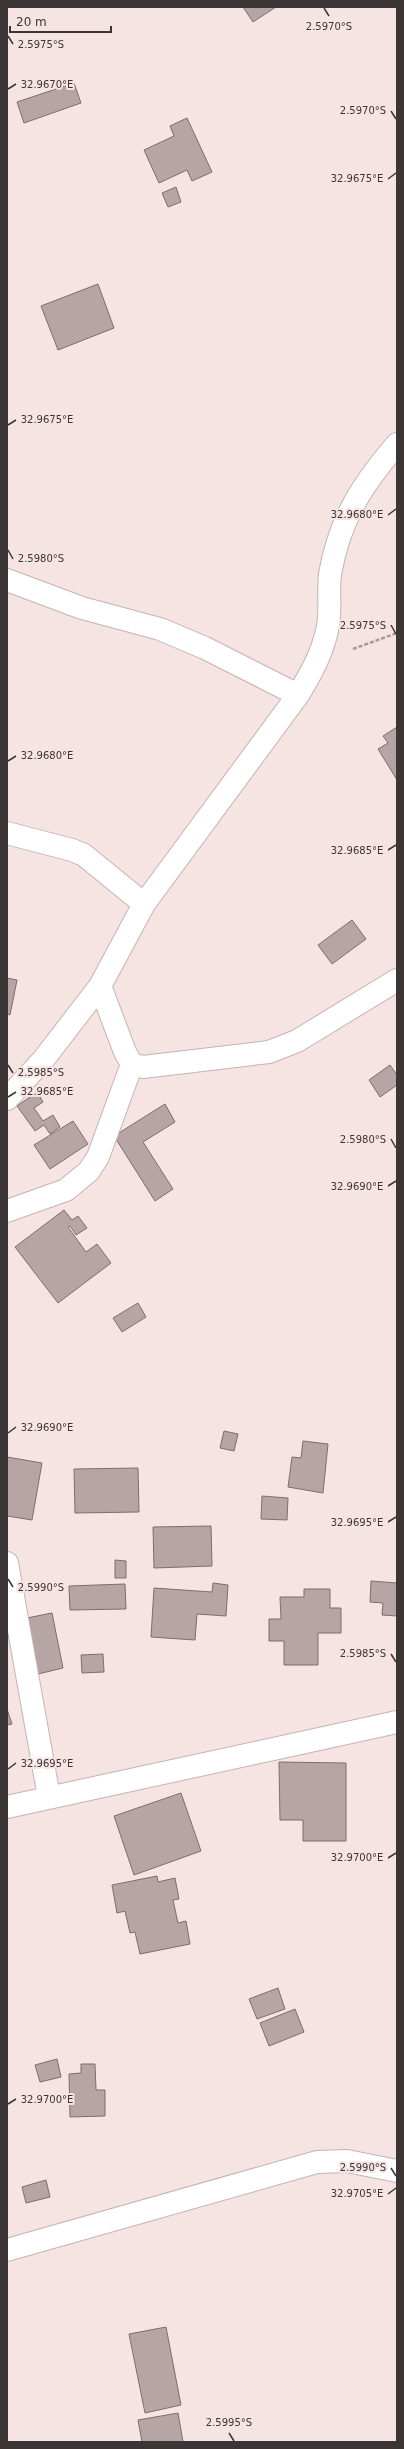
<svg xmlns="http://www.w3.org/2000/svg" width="404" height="2449" font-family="'DejaVu Sans',sans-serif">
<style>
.building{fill:#b6a5a4;stroke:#7d6d6c}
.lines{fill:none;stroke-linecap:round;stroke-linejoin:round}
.minor-casing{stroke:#c5b3b2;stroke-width:24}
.path{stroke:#a69898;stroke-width:2.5;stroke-dasharray:4 2;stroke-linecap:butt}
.minor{stroke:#fff;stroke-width:22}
.ticks{fill:none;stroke:#3c3535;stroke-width:1.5}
.ticks-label{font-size:10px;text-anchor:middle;fill:#3c3535;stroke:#f6e4e3;stroke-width:4;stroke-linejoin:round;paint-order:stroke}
</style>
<rect width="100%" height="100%" fill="#f6e4e3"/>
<path class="building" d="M 243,7 L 276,7 L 253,22 Z
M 74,83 L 81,103 L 24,123 L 17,102 Z
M 187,118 L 212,172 L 192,181 L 187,170 L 159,183 L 144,150 L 174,136 L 170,126 Z
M 176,187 L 181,202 L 168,207 L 162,193 Z
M 98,284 L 114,328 L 58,350 L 41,306 Z
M 397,727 L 397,780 L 378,749 L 388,743 L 383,736 Z
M 352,920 L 366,939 L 332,964 L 318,945 Z
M 7,978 L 17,980 L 10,1015 L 7,1014 Z
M 390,1065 L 397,1075 L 397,1085 L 380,1097 L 369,1080 Z
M 37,1092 L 43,1102 L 34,1108 L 43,1121 L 53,1115 L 60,1127 L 50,1134 L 44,1125 L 35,1131 L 17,1106 Z
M 165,1104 L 175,1122 L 143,1142 L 173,1189 L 155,1201 L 114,1136 Z
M 73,1121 L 88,1144 L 50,1169 L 34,1145 Z
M 64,1210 L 72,1220 L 78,1216 L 87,1228 L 76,1235 L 70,1226 L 68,1227 L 86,1252 L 97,1244 L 111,1263 L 58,1303 L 15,1247 Z
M 138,1303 L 146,1317 L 122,1332 L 113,1318 Z
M 224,1431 L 238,1434 L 234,1451 L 220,1448 Z
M 303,1441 L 328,1444 L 323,1493 L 288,1487 L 292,1457 L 301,1458 Z
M 7,1457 L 42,1463 L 32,1520 L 7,1516 Z
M 138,1468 L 139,1512 L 75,1513 L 74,1469 Z
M 262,1496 L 288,1498 L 287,1520 L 261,1519 Z
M 211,1526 L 212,1566 L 154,1568 L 153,1527 Z
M 115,1560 L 126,1561 L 126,1578 L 115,1578 Z
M 371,1581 L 397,1583 L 397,1616 L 382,1615 L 383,1603 L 370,1602 Z
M 213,1583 L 228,1585 L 226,1616 L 197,1614 L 195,1640 L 151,1637 L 154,1588 L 212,1592 Z
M 125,1584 L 126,1609 L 70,1610 L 69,1586 Z
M 304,1589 L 330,1589 L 330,1608 L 341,1608 L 341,1633 L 318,1633 L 318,1665 L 284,1665 L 284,1641 L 269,1641 L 269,1619 L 281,1619 L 280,1597 L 304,1597 Z
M 52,1613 L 63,1668 L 38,1674 L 27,1618 Z
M 103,1654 L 104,1672 L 82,1673 L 81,1655 Z
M 7,1709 L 12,1724 L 7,1725 Z
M 279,1762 L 346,1763 L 346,1841 L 303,1841 L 303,1820 L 280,1820 Z
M 181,1793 L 201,1851 L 134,1875 L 114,1816 Z
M 157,1876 L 158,1882 L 175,1878 L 179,1899 L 173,1900 L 178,1923 L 186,1921 L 190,1944 L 140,1954 L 135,1932 L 130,1933 L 125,1911 L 117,1913 L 112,1885 Z
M 278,1988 L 285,2009 L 257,2019 L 249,1999 Z
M 295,2009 L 304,2032 L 269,2046 L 260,2023 Z
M 57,2059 L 61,2077 L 40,2082 L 35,2065 Z
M 81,2064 L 95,2064 L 96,2090 L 105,2090 L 105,2116 L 70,2117 L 69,2074 L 81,2073 Z
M 46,2180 L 50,2197 L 26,2203 L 22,2187 Z
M 166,2327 L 181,2405 L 145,2413 L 129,2334 Z
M 178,2413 L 183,2442 L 142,2442 L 138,2420 Z"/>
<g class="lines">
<g class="minor-casing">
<path id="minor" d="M 7,580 L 82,608 L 160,629 L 205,648 L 298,695
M 7,833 L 72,850 L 84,855 L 144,904
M 100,986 L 125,1052 L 132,1064 L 143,1067 L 269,1052 L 297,1041 L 397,980
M 7,1099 L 43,1060 L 100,986 L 144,904 L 298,695 C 312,672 323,652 328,626 C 331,609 328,591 330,574 C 340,519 361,486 397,444
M 7,1211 L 66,1190 L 89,1171 L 98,1157 L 132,1064
M 7,1563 L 49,1797
M 7,1807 L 397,1722
M 7,2250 L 317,2162 L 347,2161 L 397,2171"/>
</g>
<path class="path" d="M 353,649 L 397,633"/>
<use href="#minor" class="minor"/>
</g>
<path class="ticks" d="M 324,8 L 329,16M 8,36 L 13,44M 8,89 L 16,84M 391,111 L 396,119M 388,179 L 396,173M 8,425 L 16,420M 388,515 L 396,509M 8,550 L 13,559M 391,625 L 396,634M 8,761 L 16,756M 388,850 L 396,845M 8,1065 L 13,1073M 8,1097 L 16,1092M 391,1139 L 396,1148M 388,1186 L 396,1181M 8,1433 L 16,1427M 388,1522 L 396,1517M 8,1579 L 13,1587M 391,1654 L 396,1662M 8,1769 L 16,1763M 388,1858 L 396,1853M 8,2104 L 16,2099M 391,2168 L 396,2176M 388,2194 L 396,2188M 229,2433 L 234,2441"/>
<g class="ticks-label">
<text x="329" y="30">2.5970°S</text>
<text x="41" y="48">2.5975°S</text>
<text x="47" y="88">32.9670°E</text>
<text x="363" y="114">2.5970°S</text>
<text x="357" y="182">32.9675°E</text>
<text x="47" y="423">32.9675°E</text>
<text x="357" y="518">32.9680°E</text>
<text x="41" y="562">2.5980°S</text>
<text x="363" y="629">2.5975°S</text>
<text x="47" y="759">32.9680°E</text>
<text x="357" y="854">32.9685°E</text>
<text x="41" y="1076">2.5985°S</text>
<text x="47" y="1095">32.9685°E</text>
<text x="363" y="1143">2.5980°S</text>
<text x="357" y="1190">32.9690°E</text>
<text x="47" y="1431">32.9690°E</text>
<text x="357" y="1526">32.9695°E</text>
<text x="41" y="1591">2.5990°S</text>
<text x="363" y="1657">2.5985°S</text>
<text x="47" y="1767">32.9695°E</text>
<text x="357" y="1861">32.9700°E</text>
<text x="47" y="2103">32.9700°E</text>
<text x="363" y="2171">2.5990°S</text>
<text x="357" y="2197">32.9705°E</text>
<text x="229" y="2426">2.5995°S</text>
</g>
<rect width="404" height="2449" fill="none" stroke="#3c3535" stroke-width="16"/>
<path d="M10 26v6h101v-6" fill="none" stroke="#3c3535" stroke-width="2"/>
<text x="16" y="26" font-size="12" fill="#3c3535" stroke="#f6e4e3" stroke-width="3" paint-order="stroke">20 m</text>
</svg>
